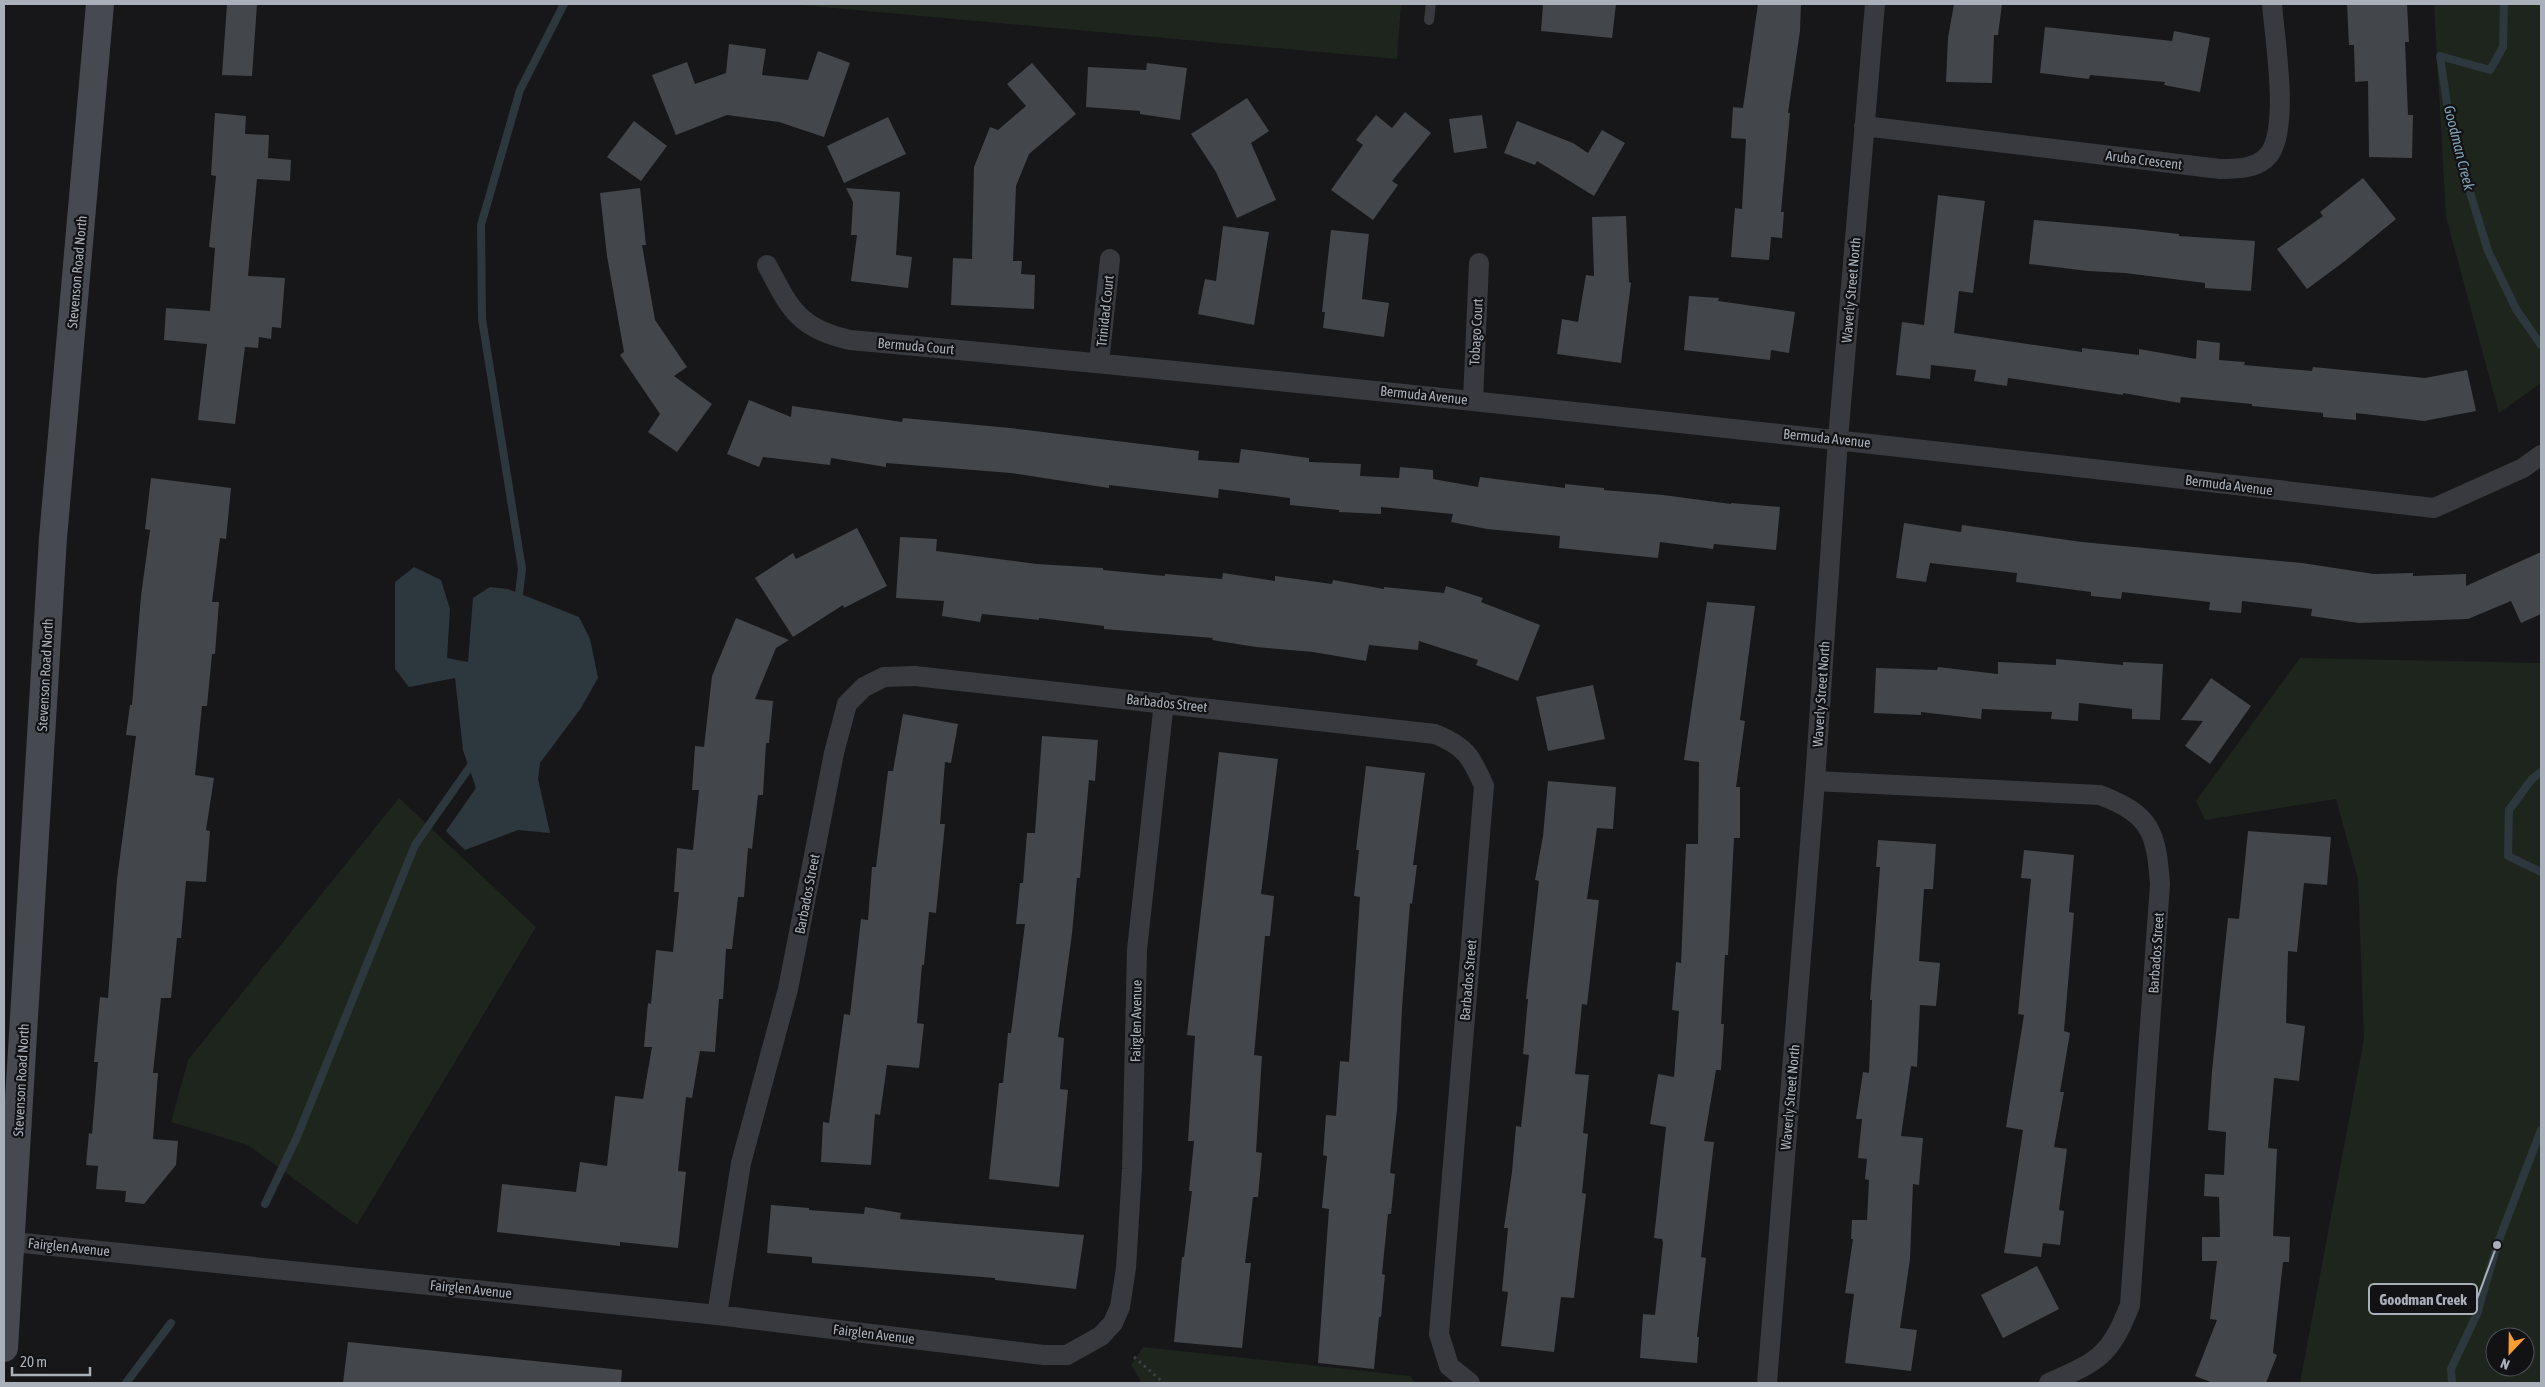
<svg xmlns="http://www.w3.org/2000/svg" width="2545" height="1387" font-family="'Asap Condensed',sans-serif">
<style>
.green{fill:#1d251d;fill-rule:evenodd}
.water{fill:#2d383e}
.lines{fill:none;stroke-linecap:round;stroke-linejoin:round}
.stream{stroke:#2d383e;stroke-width:8}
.building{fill:#43464a}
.path{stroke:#3e4146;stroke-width:3;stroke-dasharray:2.5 4;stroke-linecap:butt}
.lane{stroke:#383a3f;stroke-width:10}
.street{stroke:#383a3f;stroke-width:20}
.secondary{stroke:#46494f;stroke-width:28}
.labels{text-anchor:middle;stroke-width:4.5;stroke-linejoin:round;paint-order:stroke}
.street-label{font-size:14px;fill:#a9b0ba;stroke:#121215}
.water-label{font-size:15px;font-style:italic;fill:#7fa3b6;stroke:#121215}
.leader{fill:none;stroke:#a9b0ba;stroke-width:2}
.callout-dot{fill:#a9b0ba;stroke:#121215;stroke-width:2}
.callout{fill:#121215;stroke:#a9b0ba;stroke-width:2}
.callout-label{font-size:15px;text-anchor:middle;font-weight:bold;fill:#a9b0ba}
</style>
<rect width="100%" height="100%" fill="#171719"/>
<path class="green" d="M 790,4 L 1401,4 L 1397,59 Z
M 2434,4 L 2541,4 L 2541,383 L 2499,413 L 2446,217 Z
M 2300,658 L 2541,663 L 2541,1383 L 2300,1383 L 2364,1039 L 2358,879 L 2336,799 L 2205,820 L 2196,801 ZM 2495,1337 L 2525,1337 L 2525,1367 L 2495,1367 Z
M 399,798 L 536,927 L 357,1225 L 248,1145 L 171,1122 L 188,1060 Z
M 1143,1347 L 1410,1376 L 1415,1383 L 1142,1383 L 1131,1365 Z"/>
<path class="water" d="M 414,567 L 441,580 L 450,609 L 447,658 L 468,662 L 473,598 L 490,587 L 508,589 L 579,617 L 590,639 L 598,678 L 581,708 L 540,763 L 538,779 L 550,833 L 518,830 L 465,850 L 446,831 L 476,788 L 463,750 L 455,678 L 409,687 L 395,669 L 395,582 Z"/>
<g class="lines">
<path class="stream" d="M 2504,4 L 2503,47 L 2490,70 L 2440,56 L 2451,130 L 2488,251 L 2516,309 L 2541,345
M 518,602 L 522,569 L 482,319 L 481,225 L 520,90 L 564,4
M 2541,772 L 2532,779 L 2509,810 L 2508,856 L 2541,872
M 265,1204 L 297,1137 L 415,845 L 474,761
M 126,1383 L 171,1323
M 2452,1383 L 2451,1369 L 2477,1314 L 2497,1245 L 2541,1130"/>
</g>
<path class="building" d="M 227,4 L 257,4 L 252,76 L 222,75 Z
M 1543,4 L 1616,4 L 1612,38 L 1541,31 Z
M 1758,4 L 1801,4 L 1800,31 L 1788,113 L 1790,113 L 1781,212 L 1784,212 L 1782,238 L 1771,237 L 1769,260 L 1731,257 L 1735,208 L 1742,209 L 1746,139 L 1731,138 L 1733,107 L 1743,108 Z
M 1954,4 L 2002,4 L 1998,35 L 1994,35 L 1992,83 L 1946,82 L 1948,38 Z
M 2347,4 L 2407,4 L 2409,42 L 2405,42 L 2408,115 L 2413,115 L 2412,158 L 2369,157 L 2368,81 L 2355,82 L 2354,45 L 2349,45 Z
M 2045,27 L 2172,41 L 2174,31 L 2210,38 L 2200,92 L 2164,85 L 2165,82 L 2090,75 L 2089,79 L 2040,73 Z
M 729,44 L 766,49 L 762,75 L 808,80 L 818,51 L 850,63 L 824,137 L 779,122 L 727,115 L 676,135 L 652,75 L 687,62 L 695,84 L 726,73 Z
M 1032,63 L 1076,114 L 1029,154 L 1016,186 L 1013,261 L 1022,261 L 1021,274 L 1035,275 L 1034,309 L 951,305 L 953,258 L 972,259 L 974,167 L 990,127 L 998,130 L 1026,106 L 1007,84 Z
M 1147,63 L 1187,68 L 1180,120 L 1140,114 L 1140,111 L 1086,107 L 1088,67 L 1146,70 Z
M 1247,98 L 1269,131 L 1251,143 L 1276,200 L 1237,218 L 1216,172 L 1191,134 Z
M 1405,112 L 1431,133 L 1392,181 L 1398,185 L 1373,220 L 1331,190 L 1363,145 L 1356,140 L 1376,115 L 1392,128 Z
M 215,113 L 246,116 L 245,134 L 269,135 L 268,158 L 291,160 L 290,181 L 257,179 L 248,276 L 285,278 L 281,328 L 272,327 L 271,339 L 259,337 L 258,348 L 245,347 L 235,424 L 198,420 L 207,344 L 164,340 L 166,308 L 210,311 L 215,248 L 209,247 L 216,176 L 211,175 Z
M 1482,115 L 1487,148 L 1454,153 L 1449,119 Z
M 888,117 L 906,154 L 844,183 L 827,146 Z
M 634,121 L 667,146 L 641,181 L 607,157 Z
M 1517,121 L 1573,143 L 1588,153 L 1602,130 L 1625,143 L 1594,196 L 1537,161 L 1535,165 L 1504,153 Z
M 2363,178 L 2396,219 L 2345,261 L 2307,289 L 2277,249 L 2323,216 L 2320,212 Z
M 640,188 L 646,245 L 642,245 L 655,320 L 687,367 L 674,376 L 712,404 L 677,452 L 648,432 L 660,414 L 620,355 L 624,352 L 607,256 L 600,193 Z
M 846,188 L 900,192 L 896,255 L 912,257 L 908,288 L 851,281 L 857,235 L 851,235 L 853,202 Z
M 1938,195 L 1985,201 L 1973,293 L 1959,291 L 1954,333 L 2082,352 L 2082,348 L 2139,355 L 2139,349 L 2196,359 L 2197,340 L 2220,343 L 2219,360 L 2245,362 L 2244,365 L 2312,371 L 2313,367 L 2425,378 L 2467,370 L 2476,411 L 2424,421 L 2356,413 L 2356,420 L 2323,417 L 2323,413 L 2252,406 L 2252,404 L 2181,397 L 2180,403 L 2123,393 L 2123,395 L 2008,378 L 2007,386 L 1974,381 L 1976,370 L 1931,365 L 1930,379 L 1896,375 L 1902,322 L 1924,325 Z
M 1626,216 L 1629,282 L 1631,283 L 1621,363 L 1557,354 L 1562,319 L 1578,322 L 1586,275 L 1594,276 L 1592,217 Z
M 2034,220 L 2135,229 L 2179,234 L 2179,236 L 2255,241 L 2251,291 L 2205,288 L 2205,283 L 2125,273 L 2088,271 L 2029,264 Z
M 1223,226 L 1269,232 L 1254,325 L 1198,314 L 1205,279 L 1216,281 Z
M 1331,230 L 1369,234 L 1362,299 L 1389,303 L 1384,337 L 1323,328 L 1325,312 L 1322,312 Z
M 1689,296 L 1719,298 L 1718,301 L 1795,312 L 1789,353 L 1771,350 L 1770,360 L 1684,350 Z
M 749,400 L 791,417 L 792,406 L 902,422 L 903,418 L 1010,428 L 1199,451 L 1198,460 L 1239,463 L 1241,449 L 1309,458 L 1309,462 L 1361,464 L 1360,476 L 1399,478 L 1400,467 L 1433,470 L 1433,479 L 1478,487 L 1480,477 L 1565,488 L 1565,484 L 1604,488 L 1604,490 L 1663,495 L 1731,504 L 1731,503 L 1780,507 L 1776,550 L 1714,544 L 1713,549 L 1660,542 L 1658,558 L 1559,548 L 1560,536 L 1487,529 L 1451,522 L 1453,514 L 1381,507 L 1381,514 L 1339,512 L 1339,510 L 1290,505 L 1290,498 L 1219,489 L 1218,498 L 1109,485 L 1109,488 L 1011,473 L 886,463 L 886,467 L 831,458 L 830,465 L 763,457 L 759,467 L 727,454 Z
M 151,478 L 231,488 L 226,539 L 220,538 L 212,602 L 219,602 L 215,654 L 212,654 L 207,706 L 202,706 L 195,775 L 214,778 L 206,830 L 210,831 L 206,882 L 186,881 L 181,938 L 177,938 L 171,998 L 161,998 L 153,1073 L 158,1073 L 153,1139 L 178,1141 L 176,1165 L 144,1204 L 125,1202 L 126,1191 L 96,1189 L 98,1166 L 86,1165 L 89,1133 L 92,1134 L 98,1062 L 94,1062 L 100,997 L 108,998 L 117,879 L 136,736 L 126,735 L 130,705 L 132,705 L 141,596 L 150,530 L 145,529 Z
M 1904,523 L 1961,532 L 1962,525 L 2082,542 L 2302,563 L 2374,574 L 2413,573 L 2413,576 L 2466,574 L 2466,586 L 2541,552 L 2541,614 L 2521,623 L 2511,601 L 2468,619 L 2359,623 L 2311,616 L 2312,609 L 2242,601 L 2241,613 L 2209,610 L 2210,602 L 2122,592 L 2121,599 L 2091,596 L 2091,592 L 2016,582 L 2017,573 L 1930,563 L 1926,582 L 1896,578 Z
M 857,528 L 887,586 L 844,608 L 843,605 L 793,637 L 755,578 L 793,553 L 796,559 Z
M 900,537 L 937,539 L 936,551 L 1037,564 L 1103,568 L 1103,570 L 1165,576 L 1165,574 L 1222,579 L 1223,573 L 1275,581 L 1275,576 L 1332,584 L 1333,580 L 1384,589 L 1384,587 L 1444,593 L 1446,586 L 1483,598 L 1481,602 L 1540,625 L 1518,681 L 1476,665 L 1478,660 L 1419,641 L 1418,650 L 1369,645 L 1366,661 L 1313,652 L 1256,647 L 1212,640 L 1213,638 L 1104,629 L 1104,626 L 1039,618 L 1039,620 L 982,614 L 980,622 L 942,616 L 944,601 L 896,598 Z
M 1707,602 L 1755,606 L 1740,720 L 1745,721 L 1736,787 L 1740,787 L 1740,838 L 1734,838 L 1728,955 L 1725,955 L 1721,1024 L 1724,1024 L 1721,1070 L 1716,1070 L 1704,1141 L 1714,1142 L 1701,1257 L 1706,1258 L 1697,1337 L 1699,1337 L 1697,1363 L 1640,1358 L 1643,1314 L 1655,1315 L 1663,1243 L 1662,1239 L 1654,1238 L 1666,1127 L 1650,1124 L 1658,1074 L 1674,1077 L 1679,1011 L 1672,1010 L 1676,962 L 1681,963 L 1686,844 L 1698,844 L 1699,762 L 1684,760 Z
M 736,618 L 789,640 L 776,648 L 755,699 L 773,701 L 769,743 L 766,743 L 763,795 L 758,795 L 752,849 L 748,848 L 744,897 L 738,897 L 732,949 L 726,949 L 723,999 L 719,999 L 715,1052 L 700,1051 L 692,1098 L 686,1097 L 678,1171 L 686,1172 L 678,1248 L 620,1242 L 620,1246 L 497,1232 L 502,1184 L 576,1192 L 580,1162 L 607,1166 L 615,1096 L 643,1099 L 652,1047 L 644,1047 L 648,1003 L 651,1004 L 656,950 L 673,952 L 679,892 L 674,892 L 677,848 L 693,850 L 699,790 L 692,790 L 695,746 L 704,747 L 712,676 Z
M 2056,659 L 2123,665 L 2123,662 L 2163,664 L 2160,720 L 2132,719 L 2132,709 L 2079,703 L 2078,721 L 2051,719 L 2052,712 L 1982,709 L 1981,719 L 1921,712 L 1921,715 L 1874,713 L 1876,668 L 1937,670 L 1938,667 L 1998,674 L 1998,662 L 2056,665 Z
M 2211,678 L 2251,706 L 2210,764 L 2185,746 L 2203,721 L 2181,720 Z
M 1593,685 L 1605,739 L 1548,751 L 1536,697 Z
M 903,714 L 958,724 L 951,763 L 945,762 L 940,824 L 945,824 L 936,913 L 929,912 L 924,965 L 922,965 L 917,1023 L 924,1024 L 919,1068 L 887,1065 L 880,1115 L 875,1114 L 871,1165 L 821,1162 L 823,1122 L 829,1123 L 844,1014 L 850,1015 L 861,919 L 868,920 L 872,867 L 876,867 L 888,771 L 893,771 Z
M 1042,736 L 1098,740 L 1095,781 L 1089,780 L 1080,878 L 1077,878 L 1072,934 L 1058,1037 L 1064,1038 L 1060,1089 L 1068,1090 L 1059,1187 L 989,1179 L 999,1083 L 1003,1083 L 1008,1033 L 1011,1033 L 1025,924 L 1016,924 L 1020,883 L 1023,883 L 1027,833 L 1035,833 Z
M 1219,752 L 1278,759 L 1261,894 L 1274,896 L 1270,936 L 1265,936 L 1254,1055 L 1262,1056 L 1256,1152 L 1262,1153 L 1258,1197 L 1253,1197 L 1245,1263 L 1251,1263 L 1242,1348 L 1174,1342 L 1182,1257 L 1184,1257 L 1192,1191 L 1189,1191 L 1194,1141 L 1188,1141 L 1195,1036 L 1187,1035 Z
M 1366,766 L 1425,773 L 1413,865 L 1417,865 L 1412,904 L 1410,903 L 1402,1008 L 1397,1110 L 1390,1173 L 1395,1174 L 1391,1214 L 1388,1214 L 1382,1274 L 1385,1275 L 1381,1317 L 1379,1317 L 1374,1369 L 1318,1363 L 1329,1209 L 1322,1208 L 1327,1156 L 1323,1155 L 1326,1115 L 1336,1116 L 1340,1061 L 1349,1062 L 1360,897 L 1354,896 L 1359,850 L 1356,850 Z
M 1548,781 L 1616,787 L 1613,829 L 1597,828 L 1587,899 L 1599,900 L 1587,1005 L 1582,1004 L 1575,1074 L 1589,1075 L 1583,1133 L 1588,1134 L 1582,1193 L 1586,1194 L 1574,1298 L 1561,1297 L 1554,1352 L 1501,1346 L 1508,1292 L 1502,1291 L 1508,1228 L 1504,1228 L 1512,1172 L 1516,1126 L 1521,1127 L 1529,1055 L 1523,1054 L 1528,999 L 1526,999 L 1539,881 L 1535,880 L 1543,836 Z
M 2248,831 L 2331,837 L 2327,885 L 2304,883 L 2297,952 L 2288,951 L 2286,1023 L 2305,1026 L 2299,1081 L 2274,1078 L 2268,1148 L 2277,1149 L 2273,1236 L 2290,1237 L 2289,1262 L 2283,1262 L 2273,1353 L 2277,1355 L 2266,1383 L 2213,1383 L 2195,1376 L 2217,1320 L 2210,1319 L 2217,1261 L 2202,1261 L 2202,1237 L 2220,1237 L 2219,1197 L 2204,1196 L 2205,1174 L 2224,1175 L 2226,1132 L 2208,1130 L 2212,1071 L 2228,918 L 2239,919 Z
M 1878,840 L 1936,844 L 1933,889 L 1924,889 L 1919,961 L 1940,963 L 1936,1006 L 1920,1005 L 1917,1067 L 1911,1066 L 1901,1136 L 1923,1138 L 1919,1185 L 1913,1184 L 1910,1259 L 1900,1328 L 1917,1330 L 1911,1371 L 1845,1363 L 1854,1294 L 1845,1293 L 1853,1239 L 1851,1239 L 1852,1220 L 1867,1220 L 1869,1180 L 1865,1179 L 1867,1159 L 1858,1158 L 1862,1119 L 1856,1119 L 1863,1072 L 1869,1073 L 1872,1000 L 1870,1000 L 1880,867 L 1876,867 Z
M 2024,850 L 2074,855 L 2069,912 L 2074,913 L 2064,1031 L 2070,1033 L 2060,1092 L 2064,1092 L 2054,1147 L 2067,1149 L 2059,1210 L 2064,1211 L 2060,1245 L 2043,1243 L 2041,1257 L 2004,1253 L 2023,1130 L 2006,1127 L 2024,1015 L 2018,1014 L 2031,879 L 2021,878 Z
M 771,1205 L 809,1208 L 809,1210 L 864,1214 L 865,1207 L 901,1213 L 900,1219 L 1084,1235 L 1076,1289 L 995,1280 L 995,1278 L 812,1263 L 812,1257 L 767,1253 Z
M 2037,1266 L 2059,1309 L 2003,1338 L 1981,1295 Z
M 348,1342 L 622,1370 L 621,1383 L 343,1383 Z"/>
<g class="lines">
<path class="path" d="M 1134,1357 L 1164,1383"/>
<path class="lane" d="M 1429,20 L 1431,4"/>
<path class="street" d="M 1864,126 L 2220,169 C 2238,169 2262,169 2272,150 C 2288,118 2275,41 2272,4
M 767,265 C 790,309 799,329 850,340 C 1379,388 1907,447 2434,508 L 2523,468 L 2541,455
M 1099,363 L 1110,259
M 1473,400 L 1479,263
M 1815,781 L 2100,795 C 2151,815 2156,831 2160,884 L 2130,1305 C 2110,1356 2099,1361 2049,1383
M 4,1241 L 717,1315 L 1044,1355 L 1067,1355 L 1101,1336 L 1113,1323 L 1120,1307 L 1126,1268 L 1132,1169 L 1137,950 L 1164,702
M 717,1315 L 741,1163 L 788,989 L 834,753 L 847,704 L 864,687 L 884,677 L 915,676 L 1435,734 C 1465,746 1471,756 1484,786 L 1439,1334 L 1449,1366 L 1470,1383
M 1767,1383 L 1815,781 L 1838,439 L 1875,4"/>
<path class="secondary" d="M 4,1348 L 53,538 L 100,4"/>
</g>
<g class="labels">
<g class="street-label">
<text transform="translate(2144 160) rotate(7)" y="5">Aruba Crescent</text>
<text transform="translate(77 272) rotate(-85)" y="5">Stevenson Road North</text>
<text transform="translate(1851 290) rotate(-85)" y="5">Waverly Street North</text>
<text transform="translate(1105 311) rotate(-84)" y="5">Trinidad Court</text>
<text transform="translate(1476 332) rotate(-87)" y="5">Tobago Court</text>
<text transform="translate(916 346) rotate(5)" y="5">Bermuda Court</text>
<text transform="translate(1424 395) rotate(6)" y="5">Bermuda Avenue</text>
<text transform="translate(1827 438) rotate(6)" y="5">Bermuda Avenue</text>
<text transform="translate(2229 485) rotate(7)" y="5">Bermuda Avenue</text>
<text transform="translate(45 675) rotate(-87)" y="5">Stevenson Road North</text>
<text transform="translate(1821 694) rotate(-86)" y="5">Waverly Street North</text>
<text transform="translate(1167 703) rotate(6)" y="5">Barbados Street</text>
<text transform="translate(807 894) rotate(-79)" y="5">Barbados Street</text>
<text transform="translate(2156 953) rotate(-86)" y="5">Barbados Street</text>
<text transform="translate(1468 980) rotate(-85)" y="5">Barbados Street</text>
<text transform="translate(1136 1021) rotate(-89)" y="5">Fairglen Avenue</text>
<text transform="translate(21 1080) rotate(-87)" y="5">Stevenson Road North</text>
<text transform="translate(1790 1097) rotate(-85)" y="5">Waverly Street North</text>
<text transform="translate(69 1247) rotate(6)" y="5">Fairglen Avenue</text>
<text transform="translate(471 1289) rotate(6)" y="5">Fairglen Avenue</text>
<text transform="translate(874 1334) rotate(7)" y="5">Fairglen Avenue</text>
</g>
<g class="water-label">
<text transform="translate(2459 148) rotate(76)" y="5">Goodman Creek</text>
</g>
</g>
<path class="leader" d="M2497 1245L2477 1299"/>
<circle class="callout-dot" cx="2497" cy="1245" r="5"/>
<rect class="callout" x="2369" y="1284" width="108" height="30" rx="5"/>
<g class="callout-label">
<text x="2423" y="1305">Goodman Creek</text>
</g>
<rect width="2545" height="1387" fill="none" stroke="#a9b0ba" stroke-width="10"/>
<g transform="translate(2510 1352) rotate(202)"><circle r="24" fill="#121215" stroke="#4e5157"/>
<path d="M0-4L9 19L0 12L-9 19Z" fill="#f89e30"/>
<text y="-8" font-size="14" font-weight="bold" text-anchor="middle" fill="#a9b0ba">N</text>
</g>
<path d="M12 1367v8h78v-8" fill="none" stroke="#a9b0ba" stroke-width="2.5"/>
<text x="20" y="1367" font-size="15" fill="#a9b0ba" stroke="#121215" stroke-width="4" paint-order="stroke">20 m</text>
</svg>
